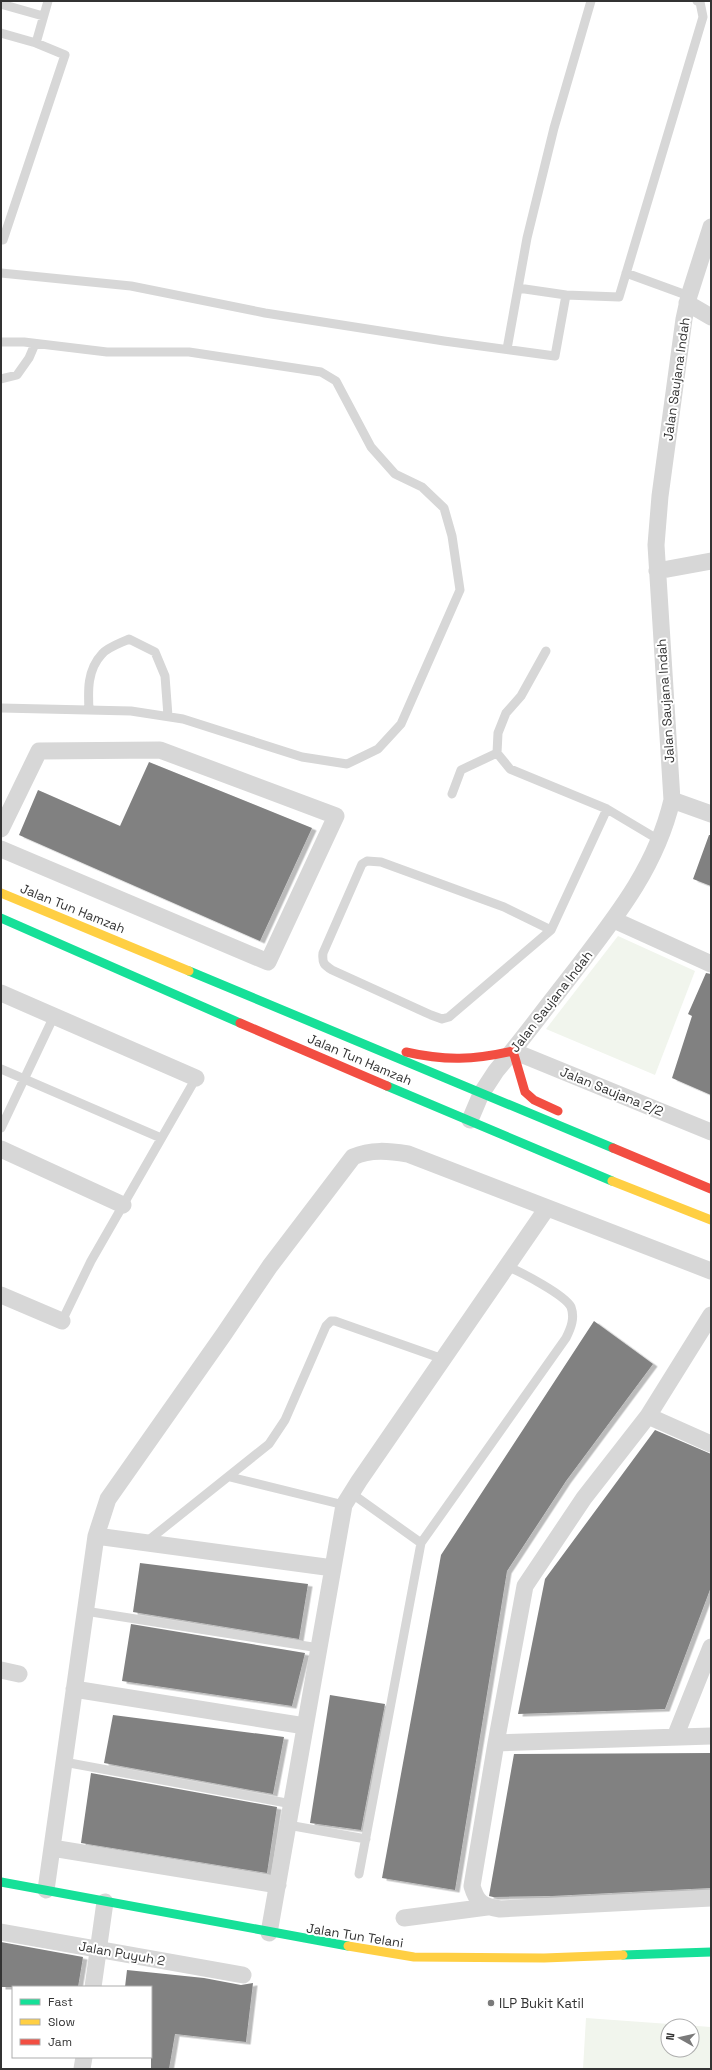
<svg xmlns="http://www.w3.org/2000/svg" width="712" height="2070" font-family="'Space Grotesk',sans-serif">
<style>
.green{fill:#f1f5ed;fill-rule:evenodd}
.building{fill:#818181;filter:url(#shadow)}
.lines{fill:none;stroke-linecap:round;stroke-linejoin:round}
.lane{stroke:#d7d7d7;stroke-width:9}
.street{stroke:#d7d7d7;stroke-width:17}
.fast{stroke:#16e098;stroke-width:9}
.slow{stroke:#ffcf43;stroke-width:9}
.jam{stroke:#f24e42;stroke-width:9}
.poi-dot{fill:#7a7a7a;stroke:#fff;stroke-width:1.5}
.labels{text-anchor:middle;stroke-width:4;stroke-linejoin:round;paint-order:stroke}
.street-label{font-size:13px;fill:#333;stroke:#fff}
.poi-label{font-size:13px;fill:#333;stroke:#fff;text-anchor:start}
</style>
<defs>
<filter id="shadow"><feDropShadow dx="4.5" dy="2.5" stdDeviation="0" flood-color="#0004"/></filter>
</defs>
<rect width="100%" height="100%" fill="#fff"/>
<path class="green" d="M 618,936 L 695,971 L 655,1075 L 546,1029 Z
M 586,2018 L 711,2027 L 711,2069 L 583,2069 ZM 668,2026 L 692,2026 L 692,2050 L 668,2050 Z"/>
<path class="building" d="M 149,762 L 312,828 L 260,941 L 19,835 L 38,790 L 120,826 Z
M 709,835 L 711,835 L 711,886 L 693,879 Z
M 706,973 L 711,974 L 711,1095 L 672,1078 L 692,1016 L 688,1014 Z
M 594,1321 L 653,1364 L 566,1481 L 507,1571 L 455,1890 L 382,1878 L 441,1555 Z
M 655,1430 L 711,1454 L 711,1587 L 665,1709 L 518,1714 L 545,1579 Z
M 140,1563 L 308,1584 L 299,1639 L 133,1612 Z
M 131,1624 L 305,1653 L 292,1706 L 122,1681 Z
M 330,1695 L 385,1704 L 361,1830 L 310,1823 Z
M 113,1715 L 284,1737 L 273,1794 L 104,1763 Z
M 711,1753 L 711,1888 L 552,1896 L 493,1897 L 489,1896 L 514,1754 Z
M 91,1773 L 277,1807 L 267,1873 L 81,1843 Z
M 1,1942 L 83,1957 L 78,1987 L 1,1987 Z
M 127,1970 L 204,1978 L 241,1985 L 253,1983 L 246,2042 L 175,2034 L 169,2069 L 151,2069 L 151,1987 L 125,1987 Z"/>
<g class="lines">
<path class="lane" d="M 1,4 L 43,16
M 1,33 L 36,43 L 65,55 L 3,240 L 1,239
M 36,43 L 48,1
M 1,273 L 131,286 L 265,313 L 444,341 L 555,356 L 566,295 L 619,297 L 703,17 L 700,2 L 697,1
M 626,273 L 689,296
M 518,288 L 566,295
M 1,342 L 24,342 L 107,352 L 189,352 L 321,372 L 336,381 L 371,447 L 395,474 L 422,487 L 444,508 L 452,536 L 460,590 L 401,724 L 378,749 L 347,764 L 302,757 L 183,719 L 131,711 L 1,708
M 507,349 L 527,238 L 554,128 L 591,1
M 1,379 L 17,375 L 29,358 L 35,344
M 546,651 L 521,696 L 506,713 L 498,733 L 497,753 L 510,769 L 607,809 L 659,840
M 89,710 C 88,691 87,670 102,654 C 108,647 121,643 129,639 L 155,652 L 165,676 L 168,716
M 452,794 L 461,770 L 497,753
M 551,930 L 504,907 L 381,862 L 367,861 L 362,864 L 323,953 C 322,963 324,965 332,970 L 431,1015 L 442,1019 L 449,1017 L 551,930 L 607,809
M 1,1069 L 161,1138
M 1,1128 L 54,1016
M 62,1321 L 91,1261 L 196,1078
M 230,1477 L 344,1505
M 351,1493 L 421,1543
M 145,1543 L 269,1444 L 285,1420 L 326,1326 L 331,1321 L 335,1321 L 443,1359
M 85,1611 L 319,1648
M 64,1762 L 292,1804
M 288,1825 L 366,1839
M 359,1874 L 421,1543 L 566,1338 C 571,1328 575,1318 571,1307 C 565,1295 521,1272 508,1267"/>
<path class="street" d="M 687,303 L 711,317
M 657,571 L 711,561
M 672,800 L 711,814
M 1,829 L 39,751 L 160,750 L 336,816 L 268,962 L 1,849
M 614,920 L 711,964
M 1,993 L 196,1078
M 513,1051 L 711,1132
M 470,1120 L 481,1094 L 496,1071 C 523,1039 547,1006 573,973 C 615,918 656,868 672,800 L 656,545 L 660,496 L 684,319 L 689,296 L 711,227
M 1,1149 L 123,1205
M 1,1295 L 62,1321
M 711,1315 L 648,1416 L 584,1498 L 525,1586 L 496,1743 L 472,1886 C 477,1903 482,1906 500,1909 L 711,1898
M 648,1416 L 711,1444
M 96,1536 L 333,1568
M 1,1670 L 19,1674
M 74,1689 L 305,1726
M 675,1737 L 711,1647
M 496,1743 L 711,1736
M 52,1848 L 278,1885
M 46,1890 L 96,1536 L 108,1499 L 224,1334 L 270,1266 L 353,1157 C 371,1149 389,1151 408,1154 L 711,1271
M 404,1918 L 487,1907
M 1,1932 L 243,1975
M 269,1933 L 344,1505 L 359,1481 L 547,1208
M 93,1987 L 105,1902
M 82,2069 L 84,2057"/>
<path class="fast" d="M 1,918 L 240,1023
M 189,971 L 613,1148
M 387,1086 L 612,1181
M 1,1882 L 348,1946
M 623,1955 L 711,1952"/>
<path class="slow" d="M 1,893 L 189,971
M 612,1181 L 711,1220
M 348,1946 L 414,1957 L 544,1958 L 623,1955"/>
<path class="jam" d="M 240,1023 L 387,1086
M 406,1052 C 445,1061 474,1060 513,1051 L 525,1092 L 534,1100 L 558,1111
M 613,1148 L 711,1189"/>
</g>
<circle class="poi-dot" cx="491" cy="2003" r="4"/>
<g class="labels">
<g class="street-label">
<text transform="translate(676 379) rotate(-82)" y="5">Jalan Saujana Indah</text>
<text transform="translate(665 701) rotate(-94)" y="5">Jalan Saujana Indah</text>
<text transform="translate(73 908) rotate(22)" y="5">Jalan Tun Hamzah</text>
<text transform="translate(551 1001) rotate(-52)" y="5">Jalan Saujana Indah</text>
<text transform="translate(360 1059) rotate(23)" y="5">Jalan Tun Hamzah</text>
<text transform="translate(612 1091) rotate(22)" y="5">Jalan Saujana 2/2</text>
<text transform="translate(355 1935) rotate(9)" y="5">Jalan Tun Telani</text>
<text transform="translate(122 1953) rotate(10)" y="5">Jalan Puyuh 2</text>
</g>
<g class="poi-label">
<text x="499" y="2008">ILP Bukit Katil</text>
</g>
</g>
<rect width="712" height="2070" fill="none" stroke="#333333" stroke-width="4"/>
<rect x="12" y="1986" width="140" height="72" fill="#ffffff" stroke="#adadad"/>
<rect x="20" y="1999" width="20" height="6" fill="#16e098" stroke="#adadad"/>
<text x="48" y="2006" font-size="12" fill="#333333">Fast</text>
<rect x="20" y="2019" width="20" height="6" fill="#ffcf43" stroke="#adadad"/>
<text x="48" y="2026" font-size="12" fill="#333333">Slow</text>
<rect x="20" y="2039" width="20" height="6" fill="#f24e42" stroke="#adadad"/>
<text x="48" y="2046" font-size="12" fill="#333333">Jam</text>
<g transform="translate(680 2038) rotate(278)"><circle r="19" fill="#ffffff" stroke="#adadad"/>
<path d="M0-3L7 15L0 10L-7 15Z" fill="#7a7a7a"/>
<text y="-6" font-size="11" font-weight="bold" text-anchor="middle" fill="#333333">N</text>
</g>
</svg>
